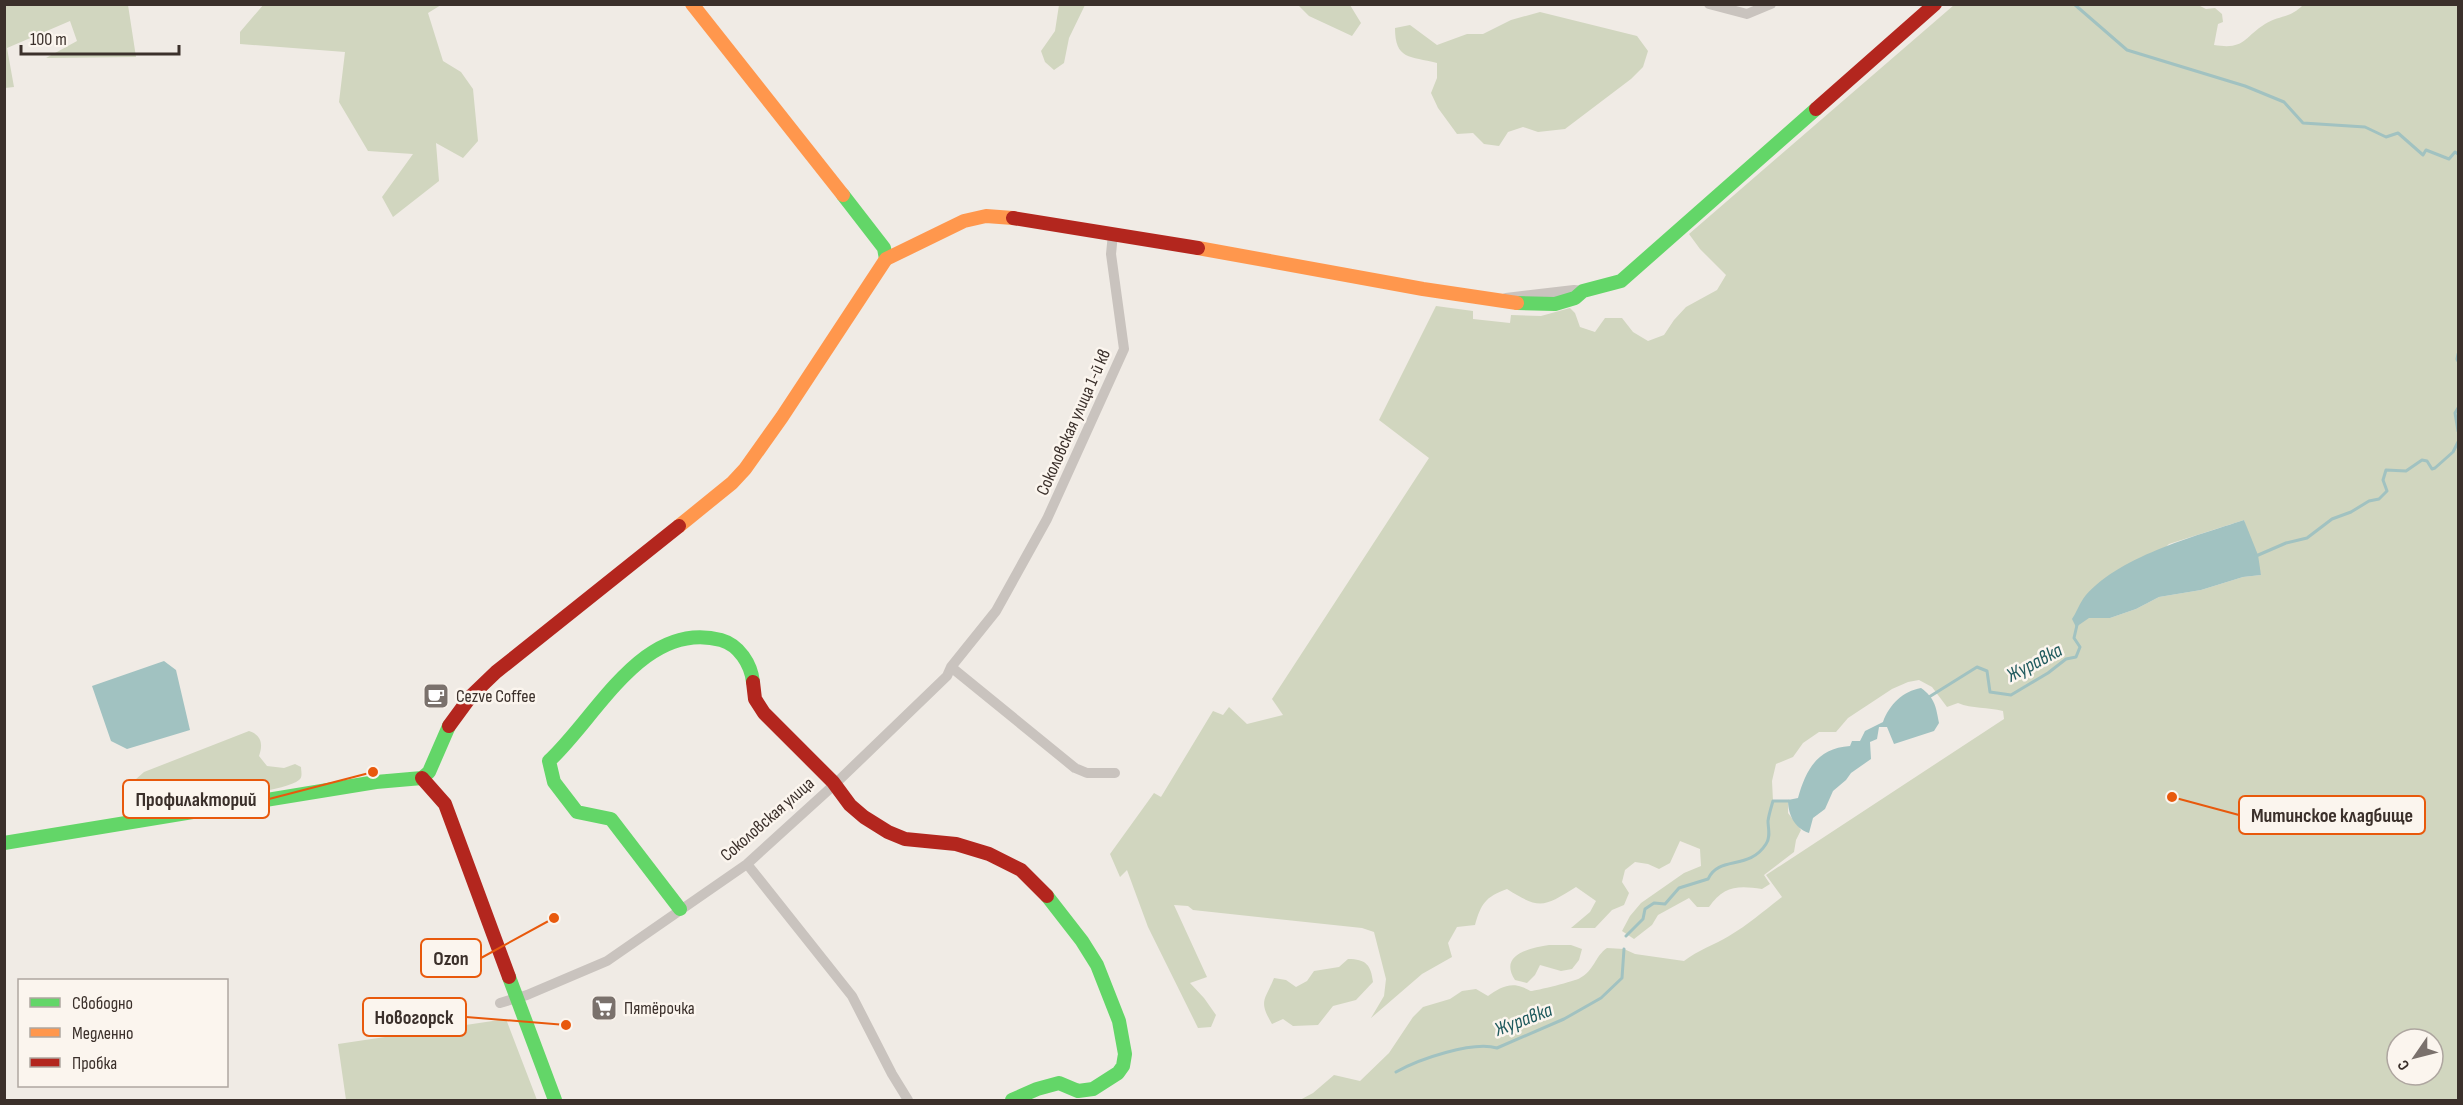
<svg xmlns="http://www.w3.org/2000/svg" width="2463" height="1105" font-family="'Sofia Sans Condensed',sans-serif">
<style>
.green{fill:#d1d6bf;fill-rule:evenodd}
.water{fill:#a1c2c1}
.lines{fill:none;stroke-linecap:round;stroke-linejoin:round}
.stream{stroke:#a1c2c1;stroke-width:3}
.street{stroke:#c9c3be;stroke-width:10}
.fast{stroke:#63d668;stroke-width:14}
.slow{stroke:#ff974d;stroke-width:14}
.jam{stroke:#b3261e;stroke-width:14}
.labels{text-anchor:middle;stroke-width:5;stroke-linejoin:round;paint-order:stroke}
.street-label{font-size:18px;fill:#3b302b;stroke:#fbf5ee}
.poi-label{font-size:18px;fill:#3b302b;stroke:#fbf5ee;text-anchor:start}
.water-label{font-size:20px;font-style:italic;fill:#1f5a5e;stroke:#fbf5ee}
.leader{fill:none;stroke:#e8590c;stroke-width:2}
.callout-dot{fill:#e8590c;stroke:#fbf5ee;stroke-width:2}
.callout{fill:#fbf5ee;stroke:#e8590c;stroke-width:2}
.callout-label{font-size:20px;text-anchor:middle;font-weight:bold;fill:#3b302b}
</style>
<rect width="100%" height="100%" fill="#f0ebe5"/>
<path class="green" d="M 264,4 L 441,5 L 428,13 L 443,61 L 461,72 L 473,89 L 478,141 L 463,158 L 436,143 L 439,181 L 393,217 L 382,197 L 413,154 L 368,151 L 339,102 L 345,52 L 240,44 L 240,32 Z
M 1345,4 L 1350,5 L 1361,23 L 1352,36 L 1309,16 L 1298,5 Z
M 4,5 L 128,5 L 136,57 L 46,58 L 77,41 L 70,21 L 7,48 L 14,87 L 5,88 Z
M 1059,5 L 1085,5 L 1069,38 L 1064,63 L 1054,70 L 1045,62 L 1041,51 L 1055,31 Z
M 1954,5 L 2198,5 L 2206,9 L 2215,8 L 2222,14 L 2223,22 L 2218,24 L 2214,45 C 2245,50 2243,38 2265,24 C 2279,15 2289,19 2303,5 L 2458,5 L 2458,1100 L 1300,1100 L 1313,1093 L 1334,1075 L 1360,1081 L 1389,1053 L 1413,1017 L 1423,1007 L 1450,999 L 1462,991 L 1476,989 L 1488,996 C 1498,989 1509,982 1522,987 C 1523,987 1530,991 1531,991 C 1535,991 1576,981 1580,978 C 1594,971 1595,956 1607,948 L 1624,949 L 1635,954 L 1684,961 C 1698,950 1714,945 1729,936 C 1748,925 1765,910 1782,897 L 1766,875 L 2004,719 L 2003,711 C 1988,707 1972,709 1958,703 L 1947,707 L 1932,687 L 1919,680 L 1908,682 L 1892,689 L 1848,718 L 1836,732 L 1819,732 L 1803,743 L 1793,757 L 1776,764 L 1772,781 L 1773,801 L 1788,800 L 1788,813 L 1801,830 L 1796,840 L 1794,852 L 1764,875 L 1770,884 L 1762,889 C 1738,885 1723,886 1709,907 L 1697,907 L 1689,898 L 1658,915 L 1652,925 L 1634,939 L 1622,931 L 1630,916 L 1641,903 L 1684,873 L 1701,866 L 1700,849 L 1680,841 L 1670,863 L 1659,869 L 1648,864 L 1635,862 L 1625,870 L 1622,882 L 1629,893 L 1624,905 L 1612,910 L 1595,928 L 1571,928 L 1590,912 L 1596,901 L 1576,887 C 1544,907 1540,910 1507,889 C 1485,897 1481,904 1475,925 L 1457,927 L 1448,943 L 1452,957 L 1422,974 L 1371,1018 L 1384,996 L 1386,979 L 1374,932 L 1362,928 L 1193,910 L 1188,906 L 1174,905 L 1207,977 L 1190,983 L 1204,998 L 1216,1015 L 1211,1027 L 1198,1028 L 1148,927 L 1127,870 L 1120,877 L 1110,854 L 1154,793 L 1161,797 L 1213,711 L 1223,715 L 1229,707 L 1247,724 L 1283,715 L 1272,699 L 1429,458 L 1379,420 L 1436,306 L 1473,311 L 1473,319 L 1510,323 L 1511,315 L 1541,316 L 1570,308 L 1575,313 L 1580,327 L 1595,332 L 1605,318 L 1622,318 L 1633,332 L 1648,341 L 1664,335 L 1674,320 L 1686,307 L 1717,290 L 1726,275 L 1700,249 L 1689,234 ZM 2244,520 L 2261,575 L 2243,577 L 2201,590 L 2159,597 L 2136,609 L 2110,618 L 2089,618 L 2169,544 ZM 2397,1039 L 2433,1039 L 2433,1075 L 2397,1075 Z
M 1540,12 L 1637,36 L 1648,51 L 1643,67 L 1631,79 L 1565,129 L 1538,132 L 1523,127 L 1508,132 L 1499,146 L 1484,144 L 1473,133 L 1457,134 L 1438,108 L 1431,93 L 1437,78 L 1437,63 C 1410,56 1395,60 1395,28 L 1410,25 L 1437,45 L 1467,34 L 1483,34 L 1511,20 Z
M 249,731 C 262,735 263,745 259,756 L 267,766 L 284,768 L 295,764 L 301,767 C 301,771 303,777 299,780 C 286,791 222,797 202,798 L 194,807 L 176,808 L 159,801 L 147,805 L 138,798 L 135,780 L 144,772 Z
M 1549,945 L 1571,945 L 1582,949 L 1579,960 L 1572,969 L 1561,971 L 1540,965 L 1535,975 L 1527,983 L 1515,980 C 1498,954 1531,948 1549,945 Z
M 1348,959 C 1366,959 1371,965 1373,982 L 1356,1000 L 1333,1006 L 1318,1025 L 1293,1026 L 1283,1019 L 1272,1024 C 1258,1000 1265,1001 1274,978 L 1286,980 L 1296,987 L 1307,981 L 1314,971 L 1339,967 Z
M 506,1019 L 537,1100 L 346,1100 L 338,1044 Z"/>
<path class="water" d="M 2244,520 L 2258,555 L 2261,575 L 2243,577 L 2201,590 L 2159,597 L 2136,609 L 2110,618 L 2089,618 L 2076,627 L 2072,619 C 2076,613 2079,605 2083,599 C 2115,557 2196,536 2244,520 Z
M 164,661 L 176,670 L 190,730 L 127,749 L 111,741 L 92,686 Z
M 1921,688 C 1935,698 1936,707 1939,723 L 1934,731 L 1894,744 L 1887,727 L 1879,727 L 1877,739 L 1870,742 L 1871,759 L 1851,773 L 1846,780 L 1833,791 L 1825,809 L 1813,818 L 1809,833 C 1794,828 1788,814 1788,800 L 1798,798 C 1806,769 1818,748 1850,746 L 1852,741 L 1860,741 L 1865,731 L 1883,722 C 1889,705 1903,691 1921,688 Z"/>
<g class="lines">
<path class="stream" d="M 2074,4 L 2127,50 L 2245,86 L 2284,102 L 2303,123 L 2365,127 L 2386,137 L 2398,133 L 2423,155 L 2426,150 L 2449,159 L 2455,152 L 2458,154
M 2458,354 L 2457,359 L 2458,361
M 2458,408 L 2455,413 L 2458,431
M 2256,556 L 2286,543 L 2307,538 L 2332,519 L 2351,512 L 2369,501 L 2379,499 L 2387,491 L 2383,480 L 2386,470 L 2406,471 L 2422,460 L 2427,461 L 2432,469 L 2435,468 L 2453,452 L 2458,442
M 1929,697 L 1977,667 L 1987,671 L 1990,692 L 2011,695 L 2048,673 L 2066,659 L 2076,657 L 2080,647 L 2074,638 L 2077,625
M 1626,936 L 1643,919 L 1645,909 L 1654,903 L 1665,904 L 1679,888 L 1708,879 C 1719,855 1749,871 1766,844 C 1771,837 1768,828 1768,821 C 1769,814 1771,808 1773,801 L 1789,801
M 1396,1072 C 1419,1059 1472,1041 1497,1048 L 1564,1019 L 1601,998 L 1622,978 L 1624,949"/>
<path class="street" d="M 1709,4 L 1747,14 L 1771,4
M 1506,298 L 1574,290 L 1583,291
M 951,667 L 1075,768 L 1087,773 L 1115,773
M 747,864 L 852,996 L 892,1074 L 908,1100
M 500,1003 L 527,995 L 607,961 L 747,864 L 835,784 L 947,676 L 951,667 L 996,611 L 1047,519 L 1124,349 L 1111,254 L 1113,234"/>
<path class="fast" d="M 843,195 L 884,248 L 886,259
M 1517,303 L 1555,304 L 1575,298 L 1583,291 L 1621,281 L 1816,109
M 4,843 L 376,782 L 422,778 L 429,772 L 449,726
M 680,909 L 611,819 L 577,812 L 554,782 L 549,761 C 597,717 643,619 721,640 C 739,645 751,664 753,682
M 509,977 L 555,1100
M 1012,1100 L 1037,1089 L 1059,1083 L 1078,1091 L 1093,1089 L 1118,1073 L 1123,1066 L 1125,1054 L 1119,1021 L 1097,965 L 1082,941 L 1047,896"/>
<path class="slow" d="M 692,4 L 843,195
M 1198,248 L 1423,289 L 1517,303
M 679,526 L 732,483 L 745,469 L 782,417 L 886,259 L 964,221 L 986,216 L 1013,218"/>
<path class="jam" d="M 1816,109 L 1935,4
M 1013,218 L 1198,248
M 753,682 L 755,699 L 764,713 L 833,782 L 850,805 L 864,817 L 888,832 L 905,839 L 956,844 L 989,854 L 1021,870 L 1047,896
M 449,726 L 471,696 L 496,672 L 679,526
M 422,778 L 445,804 L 509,977"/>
</g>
<defs>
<g id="cafe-square" transform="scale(1.35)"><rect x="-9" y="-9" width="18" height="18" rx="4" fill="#7a716c" stroke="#fbf5ee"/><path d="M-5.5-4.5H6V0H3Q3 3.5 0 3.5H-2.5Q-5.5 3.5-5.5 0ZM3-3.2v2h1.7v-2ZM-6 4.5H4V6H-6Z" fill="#fff"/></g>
<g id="supermarket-square" transform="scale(1.35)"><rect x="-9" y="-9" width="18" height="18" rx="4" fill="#7a716c" stroke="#fbf5ee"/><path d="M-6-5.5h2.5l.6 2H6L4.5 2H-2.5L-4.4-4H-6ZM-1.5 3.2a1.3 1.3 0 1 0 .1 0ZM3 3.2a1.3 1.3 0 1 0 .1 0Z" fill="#fff"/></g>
</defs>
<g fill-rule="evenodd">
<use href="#cafe-square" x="436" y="696"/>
<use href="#supermarket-square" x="604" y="1008"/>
</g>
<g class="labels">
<g class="street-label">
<text transform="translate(1073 422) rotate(-66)" y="6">Соколовская улица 1-й кв</text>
<text transform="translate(767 819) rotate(-41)" y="6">Соколовская улица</text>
</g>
<g class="poi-label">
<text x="456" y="702">Cezve Coffee</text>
<text x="624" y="1014">Пятёрочка</text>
</g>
<g class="water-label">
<text transform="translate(2034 662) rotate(-28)" y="7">Журавка</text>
<text transform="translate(1523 1019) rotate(-21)" y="7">Журавка</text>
</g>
</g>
<path class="leader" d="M373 772L269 799M2172 797L2239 815M554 918L481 958M566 1025L466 1017"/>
<g class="callout-dot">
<circle cx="373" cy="772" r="6"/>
<circle cx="2172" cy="797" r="6"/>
<circle cx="554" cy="918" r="6"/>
<circle cx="566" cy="1025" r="6"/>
</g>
<g class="callout">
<rect x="123" y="780" width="146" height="38" rx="6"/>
<rect x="2239" y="796" width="186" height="38" rx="6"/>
<rect x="421" y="939" width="60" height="38" rx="6"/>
<rect x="363" y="998" width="103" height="38" rx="6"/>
</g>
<g class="callout-label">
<text x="196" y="806">Профилакторий</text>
<text x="2332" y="822">Митинское кладбище</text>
<text x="451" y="965">Ozon</text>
<text x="414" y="1024">Новогорск</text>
</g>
<rect width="2463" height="1105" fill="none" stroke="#3b302b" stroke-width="12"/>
<rect x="18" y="979" width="210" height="108" fill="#fbf5ee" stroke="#aea6a0" stroke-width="1.5"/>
<rect x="30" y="998" width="30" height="9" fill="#63d668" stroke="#aea6a0" stroke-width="1.5"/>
<text x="72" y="1009" font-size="18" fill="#3b302b">Свободно</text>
<rect x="30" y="1028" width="30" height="9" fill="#ff974d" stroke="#aea6a0" stroke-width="1.5"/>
<text x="72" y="1039" font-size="18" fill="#3b302b">Медленно</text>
<rect x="30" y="1058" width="30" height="9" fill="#b3261e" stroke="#aea6a0" stroke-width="1.5"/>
<text x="72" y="1069" font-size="18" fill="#3b302b">Пробка</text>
<g transform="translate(2415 1057) rotate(235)"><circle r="28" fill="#fbf5ee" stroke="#aea6a0" stroke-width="1.5"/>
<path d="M0-4.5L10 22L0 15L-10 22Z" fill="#7a716c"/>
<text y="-9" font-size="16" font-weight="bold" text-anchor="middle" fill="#3b302b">С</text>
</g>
<path d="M21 45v9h158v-9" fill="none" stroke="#3b302b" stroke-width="3"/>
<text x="30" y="45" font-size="18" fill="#3b302b" stroke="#fbf5ee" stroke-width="4.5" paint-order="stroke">100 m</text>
</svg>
